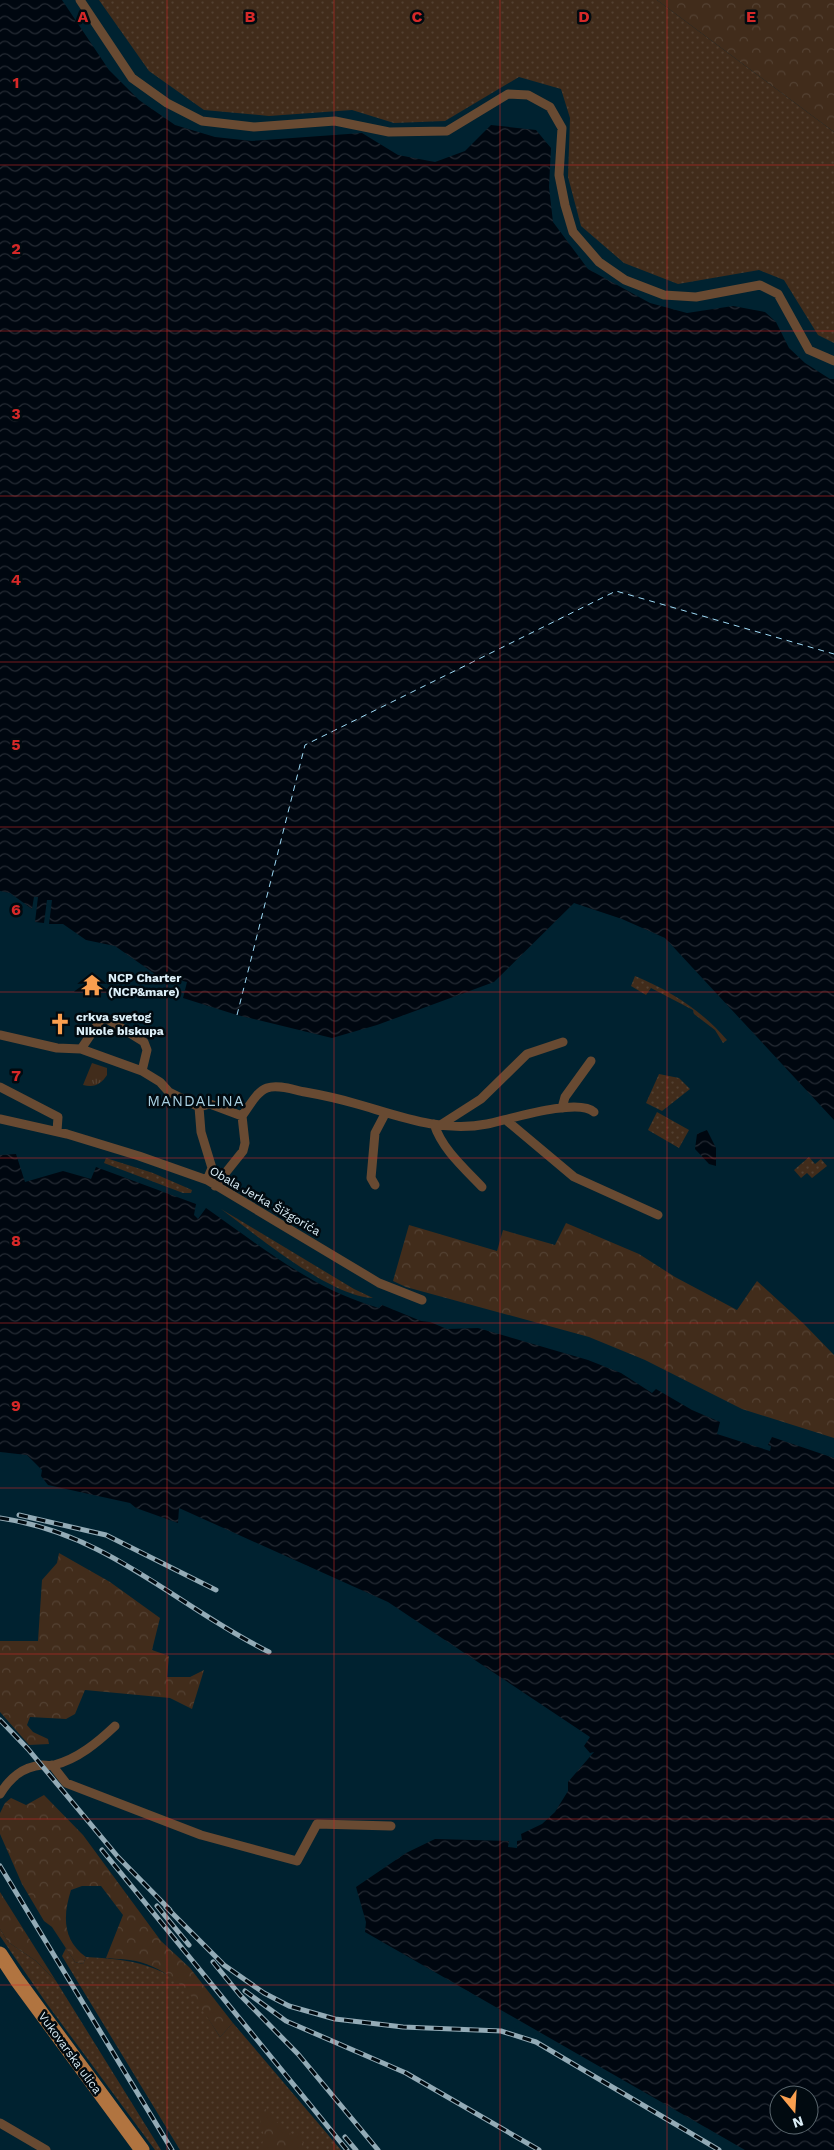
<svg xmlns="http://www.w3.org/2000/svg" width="834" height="2150" font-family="'Work Sans',sans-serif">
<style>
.grass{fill:url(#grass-dots)}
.forest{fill:url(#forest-crowns)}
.park{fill:url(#park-tufts)}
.water{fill:url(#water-waves);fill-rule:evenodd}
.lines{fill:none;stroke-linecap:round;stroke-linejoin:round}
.ferry{stroke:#9edbf7;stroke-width:1;stroke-dasharray:6 5;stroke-linecap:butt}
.minor{stroke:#684a32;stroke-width:9}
.primary{stroke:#b17440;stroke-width:15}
.rail-casing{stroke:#93abb6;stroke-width:5}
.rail{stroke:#010a10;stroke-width:3;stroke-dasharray:9;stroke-linecap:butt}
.grid{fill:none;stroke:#d62828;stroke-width:1;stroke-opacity:0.55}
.labels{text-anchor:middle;stroke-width:5;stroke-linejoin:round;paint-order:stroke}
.poi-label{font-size:12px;font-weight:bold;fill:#dceff8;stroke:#010a10;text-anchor:start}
.street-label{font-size:12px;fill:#dceff8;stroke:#010a10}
.quarter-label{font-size:15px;letter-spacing:1px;fill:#a8cfe1;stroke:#010a10}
.grid-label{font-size:16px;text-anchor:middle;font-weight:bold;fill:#d62828;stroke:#010a10;stroke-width:5;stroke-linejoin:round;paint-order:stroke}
</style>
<defs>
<pattern id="grass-dots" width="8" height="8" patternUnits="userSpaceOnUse" patternTransform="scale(1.25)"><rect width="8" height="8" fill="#412c1b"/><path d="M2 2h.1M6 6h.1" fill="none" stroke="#534132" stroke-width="1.8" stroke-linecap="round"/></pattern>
<pattern id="forest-crowns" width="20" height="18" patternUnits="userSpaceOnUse" patternTransform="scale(1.25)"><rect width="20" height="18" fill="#412c1b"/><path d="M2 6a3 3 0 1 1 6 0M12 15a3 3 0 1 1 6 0" fill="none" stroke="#534132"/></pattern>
<pattern id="park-tufts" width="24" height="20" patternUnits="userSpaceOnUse" patternTransform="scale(1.25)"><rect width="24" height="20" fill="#412c1b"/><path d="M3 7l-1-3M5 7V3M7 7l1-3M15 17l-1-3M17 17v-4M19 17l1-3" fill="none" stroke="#534132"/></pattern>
<pattern id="water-waves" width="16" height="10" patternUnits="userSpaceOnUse" patternTransform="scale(1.25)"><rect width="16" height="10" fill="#000710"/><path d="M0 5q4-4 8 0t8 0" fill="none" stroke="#252b34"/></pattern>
</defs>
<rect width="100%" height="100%" fill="#002230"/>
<path class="grass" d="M 99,0 L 657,0 L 834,132 L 834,343 L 818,335 L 784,280 L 759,270 L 678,284 L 624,263 L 581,226 L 568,177 L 570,118 L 561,89 L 519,77 L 445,121 L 394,123 L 352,110 L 269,116 L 204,110 L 149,71 Z
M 635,976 C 671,991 701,1010 727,1040 L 723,1043 L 715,1030 L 694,1014 L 693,1010 L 651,988 L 646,995 L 631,986 Z
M 659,1074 L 679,1078 L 690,1089 L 662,1111 L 646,1103 Z
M 657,1112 L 689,1130 L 679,1148 L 648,1130 Z
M 809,1157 L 815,1164 L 821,1159 L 827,1166 L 812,1178 L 807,1173 L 801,1178 L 794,1170 Z
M 106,1158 L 153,1173 L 192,1190 L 191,1193 L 183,1193 L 104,1163 Z
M 221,1209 L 354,1289 L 373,1298 C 329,1296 258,1236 221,1209 Z
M 0,1929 L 8,1942 L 36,1961 L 56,1981 L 161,2150 L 155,2150 L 47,2004 L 0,1936 Z
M 66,1948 L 75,1962 L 83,1964 L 86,1957 C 129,1959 169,1964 197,2001 C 205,2012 212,2025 220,2037 L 233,2023 L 341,2150 L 180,2150 L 62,1956 Z"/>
<path class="forest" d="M 657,0 L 834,0 L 834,132 Z
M 566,1223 L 639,1254 L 675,1277 L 737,1310 L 757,1281 L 804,1324 L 834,1355 L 834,1438 L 742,1409 L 645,1360 L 589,1337 L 406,1287 L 393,1281 L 409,1225 L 497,1251 L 503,1230 L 555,1245 Z
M 59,1553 L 110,1582 L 160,1618 L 152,1650 L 169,1656 L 167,1677 L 190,1677 L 204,1670 L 192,1709 L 170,1698 L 85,1690 L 75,1714 L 66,1719 L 30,1717 L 27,1725 L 33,1732 L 48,1739 L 49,1744 L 29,1745 L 0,1712 L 0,1641 L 38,1641 L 42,1580 L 57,1563 Z
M 44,1795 L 83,1835 L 161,1941 L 190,1968 L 233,2023 L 220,2037 C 200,2005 179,1973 140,1962 C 129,1959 117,1959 106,1958 L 123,1915 L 101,1886 L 82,1886 L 71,1890 C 63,1915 62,1940 86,1957 L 83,1964 L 75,1962 L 52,1927 L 44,1921 L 22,1884 L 0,1834 L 0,1813 L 5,1803 L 11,1798 L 26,1805 Z
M 0,1892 L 56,1981 L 36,1961 L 8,1942 L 0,1929 Z
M 268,2109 L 285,2133 L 299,2135 L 307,2150 L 260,2150 C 269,2129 257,2128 261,2110 Z"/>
<path class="park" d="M 92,1063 L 107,1068 L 107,1075 C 101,1084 95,1088 83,1085 Z"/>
<path class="water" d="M 0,0 L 62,0 L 109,70 L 139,100 L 175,125 L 215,137 L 252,141 L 362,133 L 398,155 L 435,162 L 465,151 L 491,125 L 536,130 L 551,148 L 549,187 L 553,222 L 588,269 L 650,303 L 687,313 L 733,306 L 765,312 L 776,322 L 789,348 L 805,363 L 830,379 L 834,379 L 834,1120 L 665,938 L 622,919 L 574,903 L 494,982 L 377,1025 L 332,1038 L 237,1015 L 183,998 L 187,982 L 155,974 L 115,946 L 86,940 L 63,924 L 49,924 L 52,900 L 47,900 L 44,923 L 35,922 L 38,897 L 34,897 L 32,909 L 10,893 L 0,891 Z
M 707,1130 L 716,1148 L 716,1166 L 709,1164 L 695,1149 L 697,1134 Z
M 16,1154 L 25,1182 L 63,1171 L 91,1179 L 96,1167 L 196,1204 L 194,1215 L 198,1219 L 206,1208 C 262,1247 312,1289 379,1308 L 382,1305 L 421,1321 L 430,1322 L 447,1329 L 478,1328 L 588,1360 L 621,1373 L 652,1393 L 656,1389 L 692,1410 L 720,1422 L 717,1434 L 770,1451 L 771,1446 L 768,1445 L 772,1437 L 834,1458 L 834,2150 L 745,2150 L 365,1932 L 366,1922 L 356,1887 L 406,1853 L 435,1839 L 509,1841 L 508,1847 L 517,1848 L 517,1841 L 522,1840 L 521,1834 L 542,1824 L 555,1812 L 568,1791 L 568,1782 L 594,1752 L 590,1753 L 584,1746 L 590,1737 L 388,1602 L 179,1508 L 178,1523 L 136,1508 L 130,1503 L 48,1485 L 41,1476 L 42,1470 L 27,1455 L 0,1452 L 0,1155 ZM 779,2095 L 809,2095 L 809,2125 L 779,2125 Z"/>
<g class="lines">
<path class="ferry" d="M 237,1015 L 305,745 L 616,591 L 834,654"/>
<path class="minor" d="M 80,0 L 132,78 L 167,103 L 202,121 L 254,127 L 335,121 L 389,132 L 447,131 L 508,94 L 528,95 L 550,107 L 562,128 L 559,175 L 565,205 L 573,232 L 599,262 L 625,280 L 664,295 L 696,297 L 760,285 L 778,294 L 809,350 L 834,361
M 0,1035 L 57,1048 L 81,1049 L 102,1018 L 107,1019 L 144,1042 L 147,1050 L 142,1071
M 81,1049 L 142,1071 L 160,1082 L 169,1092 L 199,1107 L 210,1104 L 242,1116
M 0,1087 L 58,1117 L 57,1131
M 199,1107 L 201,1132 L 212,1168 L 207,1180
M 562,1108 L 565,1097 L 591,1061
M 0,1119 L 67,1134 L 139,1156 L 207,1180 L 379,1283 L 422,1300
M 506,1120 L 574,1177 L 658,1215
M 434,1124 C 442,1149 464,1168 482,1187
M 442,1124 L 481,1099 L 527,1054 L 563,1042
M 375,1185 L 371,1178 L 375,1133 L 385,1114
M 215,1186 L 243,1151 L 245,1143 L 242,1116 C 249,1107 256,1092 267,1088 C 278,1084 294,1090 305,1092 C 322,1095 340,1099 357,1104 C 399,1116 442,1133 487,1124 C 507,1120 578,1097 594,1112
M 52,1765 L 66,1783 L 201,1835 L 297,1861 L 317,1824 L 391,1826
M 0,1794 C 10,1778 22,1767 42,1765 C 46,1765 50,1766 54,1765 C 78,1759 98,1742 115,1726
M 0,2123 L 46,2150"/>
<path class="primary" d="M 0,1954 L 17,1980 L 142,2150"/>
<g class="rail-casing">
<path id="rail" d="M 19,1515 L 106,1535 L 216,1590
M 0,1518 C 109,1534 175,1605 269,1652
M 0,1720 L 28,1749 L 118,1857 L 170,1910
M 102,1850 L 347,2150
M 0,1866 L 172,2150
M 157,1906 L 189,1945
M 166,1907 L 224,1965 L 264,1993 L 289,2006 L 335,2019 L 403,2027 L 501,2031 L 536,2042 L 719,2150
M 213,1962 L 240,1995 L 298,2054 L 378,2150
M 245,1991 L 286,2021 L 406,2073 L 539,2150
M 345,2137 L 356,2150"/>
</g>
<use href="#rail" class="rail"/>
</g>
<path class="grid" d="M 167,0 L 167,2150M 334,0 L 334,2150M 500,0 L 500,2150M 667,0 L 667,2150M 0,165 L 834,165M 0,331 L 834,331M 0,496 L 834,496M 0,662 L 834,662M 0,827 L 834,827M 0,992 L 834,992M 0,1158 L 834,1158M 0,1323 L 834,1323M 0,1488 L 834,1488M 0,1654 L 834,1654M 0,1819 L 834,1819M 0,1985 L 834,1985"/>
<defs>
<g id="temple-bare" transform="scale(1.725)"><path d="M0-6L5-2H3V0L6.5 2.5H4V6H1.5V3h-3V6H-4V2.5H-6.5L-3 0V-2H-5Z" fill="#fa9f4f" stroke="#010a10" stroke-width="2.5" paint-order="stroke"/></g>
<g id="church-bare" transform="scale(1.725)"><path d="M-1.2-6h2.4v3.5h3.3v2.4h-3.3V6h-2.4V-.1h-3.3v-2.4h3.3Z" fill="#fa9f4f" stroke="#010a10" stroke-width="2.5" paint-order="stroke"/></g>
</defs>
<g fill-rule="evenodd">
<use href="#temple-bare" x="92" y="985"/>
<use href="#church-bare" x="60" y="1024"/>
</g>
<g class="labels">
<g class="poi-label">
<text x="108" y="982">NCP Charter<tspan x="108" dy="14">(NCP&amp;mare)</tspan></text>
<text x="76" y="1021">crkva svetog<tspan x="76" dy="14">Nikole biskupa</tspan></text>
</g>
<g class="street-label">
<text transform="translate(265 1201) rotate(30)" y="4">Obala Jerka Šižgorića</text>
<text transform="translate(70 2053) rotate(54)" y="4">Vukovarska ulica</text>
</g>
<g class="quarter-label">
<text x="196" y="1106">MANDALINA</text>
</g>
</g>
<g class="grid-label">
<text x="83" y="22">A</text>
<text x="250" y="22">B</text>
<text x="417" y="22">C</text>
<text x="584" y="22">D</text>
<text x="751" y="22">E</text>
<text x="16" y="88">1</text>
<text x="16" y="254">2</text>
<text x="16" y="419">3</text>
<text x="16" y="585">4</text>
<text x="16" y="750">5</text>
<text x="16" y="915">6</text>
<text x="16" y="1081">7</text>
<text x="16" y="1246">8</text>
<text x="16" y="1411">9</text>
</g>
<g transform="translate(794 2110) rotate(162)"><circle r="24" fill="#010a10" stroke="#59666d"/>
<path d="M0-4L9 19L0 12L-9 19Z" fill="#fa9f4f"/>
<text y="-8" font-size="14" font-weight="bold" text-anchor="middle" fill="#dceff8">N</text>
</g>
</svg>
